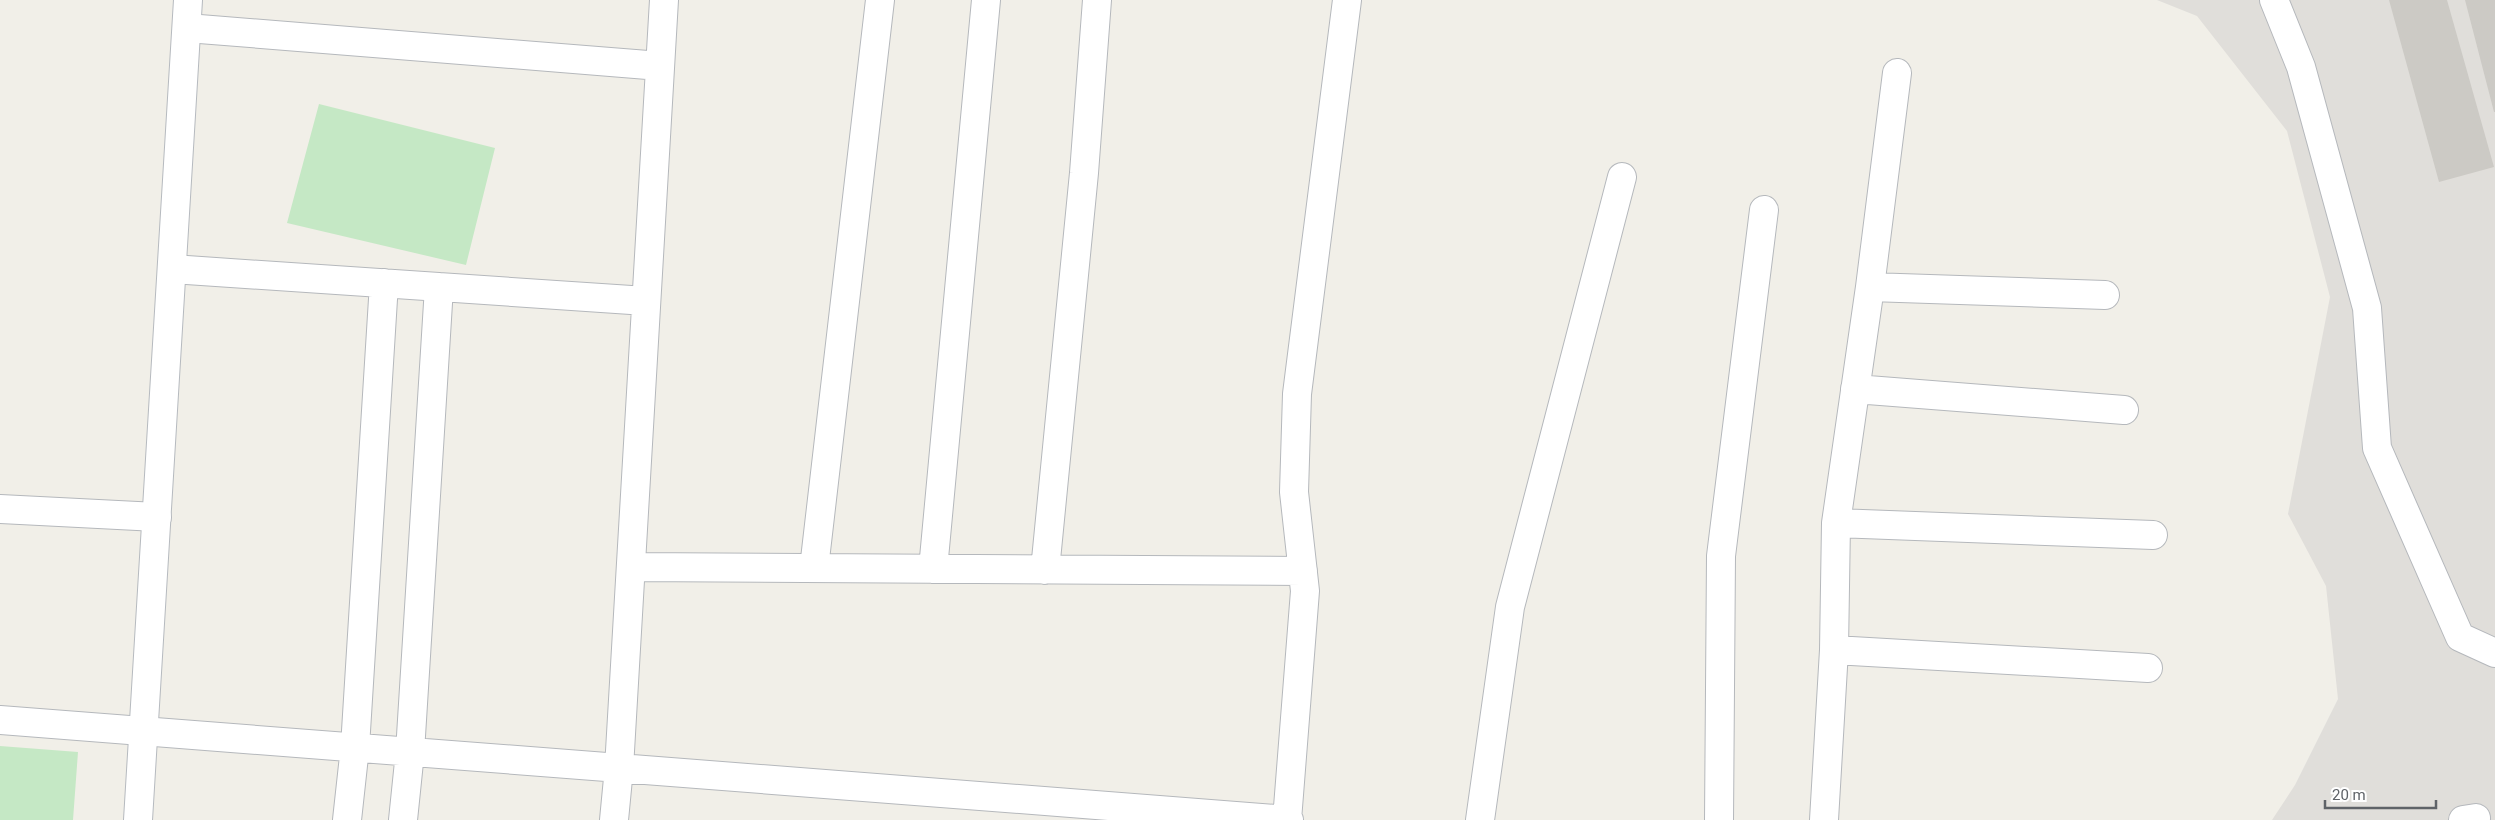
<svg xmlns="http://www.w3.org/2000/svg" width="2495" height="820" font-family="Roboto,sans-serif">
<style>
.industrial{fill:#e0deda}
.green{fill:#c5e8c5}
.building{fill:#cccac5}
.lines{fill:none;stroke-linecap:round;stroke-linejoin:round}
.street-casing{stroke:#b5b8bc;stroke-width:30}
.secondary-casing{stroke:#b6babf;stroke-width:30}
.street{stroke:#fff;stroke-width:28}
.secondary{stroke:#fff;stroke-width:28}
</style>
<rect width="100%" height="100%" fill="#f1efe8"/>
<path class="industrial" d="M 2157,0 L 2495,0 L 2495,820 L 2272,820 L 2295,785 L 2338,699 L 2326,586 L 2288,514 L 2330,297 L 2287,131 L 2197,16 Z"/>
<path class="green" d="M 319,104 L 495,148 L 466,265 L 287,223 Z
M 0,746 L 78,752 L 73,820 L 0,820 Z"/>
<path class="building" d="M 2389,0 L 2447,0 L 2494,167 L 2439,182 Z
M 2465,0 L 2495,0 L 2495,112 L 2494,112 Z"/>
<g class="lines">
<g class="street-casing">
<path id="street" d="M 2274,0 L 2301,67 L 2367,308 L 2377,448 L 2460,637 L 2495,653
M 187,28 L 660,66
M 172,269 L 646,301
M 1870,287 L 2105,295
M 1855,389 L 2124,410
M 0,509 L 157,517
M 1836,523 L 2153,535
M 631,567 L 1303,571
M 814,568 L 880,0
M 933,569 L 986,0
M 1045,570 L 1084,173 L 1097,0
M 1834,650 L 2148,668
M 0,720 L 1289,820
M 347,820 L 355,747 L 384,283
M 403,820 L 410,752 L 439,287
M 614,820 L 619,768 L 664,0
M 1287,820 L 1305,591 L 1294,492 L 1297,394 L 1347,0
M 1480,820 L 1510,607 L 1622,177
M 1719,820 L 1721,556 L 1764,210
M 1824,820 L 1834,650 L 1836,523 L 1870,287 L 1897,73
M 2463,820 L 2476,818"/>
</g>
<g class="secondary-casing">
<path id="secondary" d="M 138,820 L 188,0"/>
</g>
<use href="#street" class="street"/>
<use href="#secondary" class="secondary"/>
</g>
<path d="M2325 800v8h111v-8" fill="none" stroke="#5f6368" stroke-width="2.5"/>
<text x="2332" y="800" font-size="15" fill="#5f6368" stroke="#ffffff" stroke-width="4" paint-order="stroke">20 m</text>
</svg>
